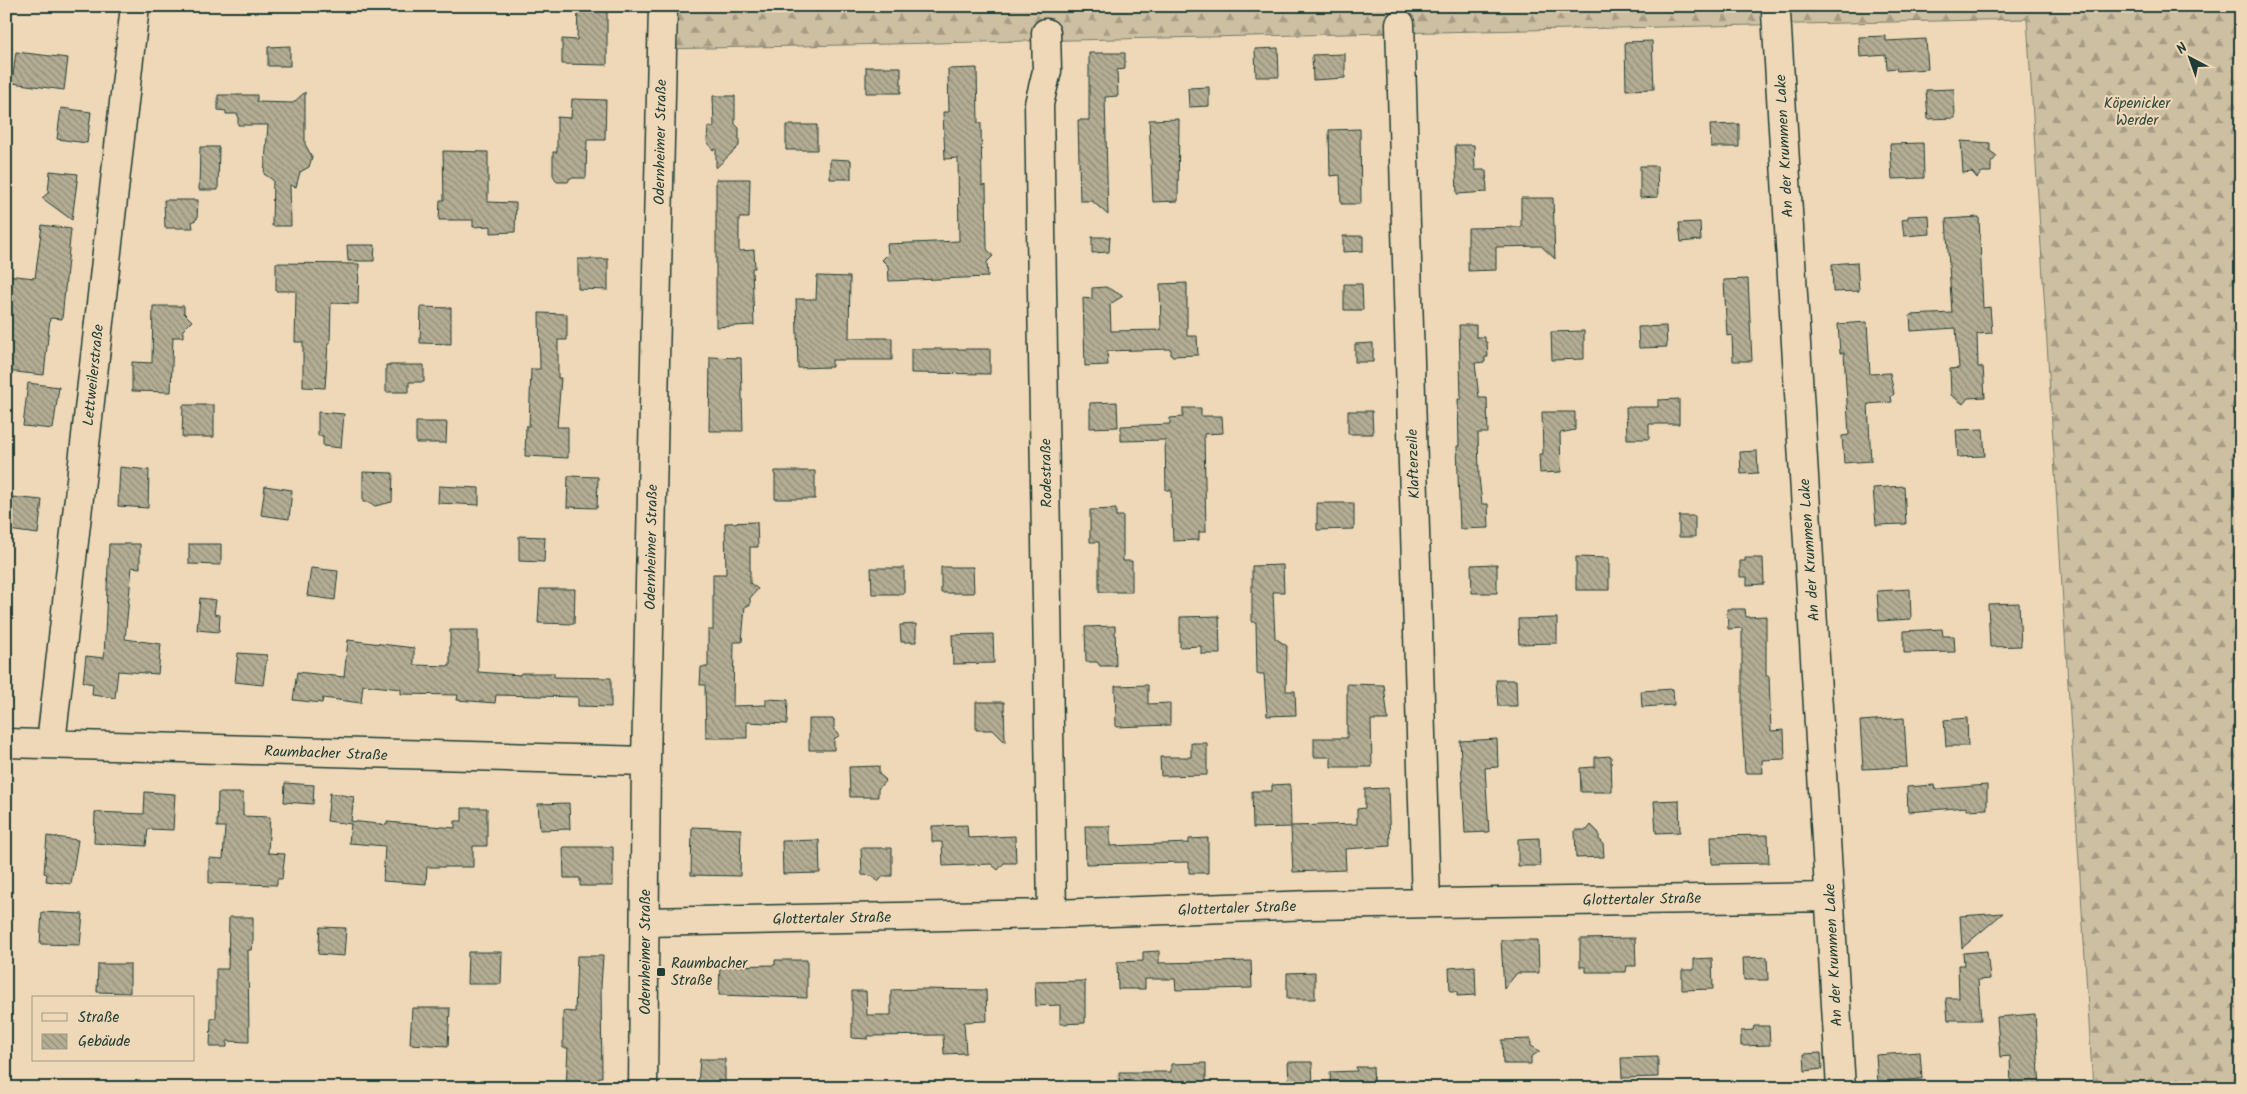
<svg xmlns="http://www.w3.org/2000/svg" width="2247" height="1094" font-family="Kalam,sans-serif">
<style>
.forest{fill:url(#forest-firs);stroke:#767e6b}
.building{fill:url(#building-back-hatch);stroke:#1f3d34}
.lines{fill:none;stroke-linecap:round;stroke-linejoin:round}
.minor-casing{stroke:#1f3d34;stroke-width:31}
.minor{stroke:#efd8b8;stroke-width:28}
.poi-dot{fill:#1f3d34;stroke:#efd8b8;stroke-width:2}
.labels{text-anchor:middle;stroke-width:4;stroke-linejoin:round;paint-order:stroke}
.park-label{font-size:15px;fill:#304a3f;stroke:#efd8b8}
.street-label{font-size:15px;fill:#1f3d34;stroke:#efd8b8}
.poi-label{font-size:15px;fill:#1f3d34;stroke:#efd8b8;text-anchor:start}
</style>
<defs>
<pattern id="forest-firs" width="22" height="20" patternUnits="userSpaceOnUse" patternTransform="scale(1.25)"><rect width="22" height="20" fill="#cdbfa2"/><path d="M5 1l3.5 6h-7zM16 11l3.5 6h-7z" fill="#a69c85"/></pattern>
<pattern id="building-back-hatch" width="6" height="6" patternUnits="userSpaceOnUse" patternTransform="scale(1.25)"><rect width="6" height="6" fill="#b4ad94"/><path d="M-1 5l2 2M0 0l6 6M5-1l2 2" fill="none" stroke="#928e7a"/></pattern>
</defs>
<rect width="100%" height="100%" fill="#efd8b8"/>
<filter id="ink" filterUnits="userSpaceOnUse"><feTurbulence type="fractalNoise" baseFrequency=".02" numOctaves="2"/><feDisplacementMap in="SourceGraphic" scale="10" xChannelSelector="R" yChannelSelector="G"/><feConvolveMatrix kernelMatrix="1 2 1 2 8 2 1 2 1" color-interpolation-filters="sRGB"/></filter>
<g filter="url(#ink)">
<path class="forest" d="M 663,6 L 2241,6 L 2241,1088 L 2093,1088 L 2027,19 L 662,49 Z"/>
<path class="building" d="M 578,6 L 607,6 L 607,65 L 562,64 L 562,39 L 577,40 Z
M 1886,36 L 1886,41 L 1926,39 L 1928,69 L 1897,71 L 1896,68 L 1887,69 L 1886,55 L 1860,57 L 1859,37 Z
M 1652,41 L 1654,89 L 1626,90 L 1625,42 Z
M 290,46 L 290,66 L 268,66 L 268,47 Z
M 1278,48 L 1279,77 L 1256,77 L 1255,49 Z
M 16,52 L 68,58 L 64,90 L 12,83 Z
M 1089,53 L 1125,53 L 1125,69 L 1117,70 L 1118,96 L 1105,97 L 1108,215 L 1092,201 L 1080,201 L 1078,120 L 1089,120 Z
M 1345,54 L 1345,78 L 1313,80 L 1312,55 Z
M 866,67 L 901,67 L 901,93 L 866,93 Z
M 977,68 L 978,123 L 981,123 L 982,186 L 986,185 L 987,249 L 993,256 L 987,262 L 988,277 L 889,281 L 888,266 L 882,260 L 888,254 L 887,244 L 959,241 L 958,158 L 945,159 L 943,112 L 949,112 L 948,69 Z
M 1209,87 L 1209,106 L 1189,107 L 1188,88 Z
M 1954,89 L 1955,118 L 1928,119 L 1926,90 Z
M 305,92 L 305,144 L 312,157 L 309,167 L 300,172 L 296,187 L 290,185 L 291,226 L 272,226 L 273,180 L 264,174 L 268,125 L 238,125 L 238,114 L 226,114 L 226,111 L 218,110 L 218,95 L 257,95 L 257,102 L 293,103 Z
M 713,96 L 735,96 L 735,124 L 739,128 L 739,146 L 716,168 L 716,149 L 713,150 L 707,141 L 708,127 L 714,127 Z
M 572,99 L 606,100 L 605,140 L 587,140 L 586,178 L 570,178 L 568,182 L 557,182 L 553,175 L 553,152 L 557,152 L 557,117 L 571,118 Z
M 61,108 L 91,112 L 87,143 L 57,139 Z
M 1179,119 L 1178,201 L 1153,202 L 1149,120 Z
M 1739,124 L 1739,147 L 1711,147 L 1710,125 Z
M 786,125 L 817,125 L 817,150 L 786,150 Z
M 1360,129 L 1361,204 L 1341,204 L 1340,175 L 1330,176 L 1329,130 Z
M 1961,141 L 1990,143 L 1990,151 L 1997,156 L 1991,163 L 1991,172 L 1982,172 L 1977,178 L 1972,172 L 1963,173 Z
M 1923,143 L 1924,178 L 1892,179 L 1890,144 Z
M 1455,145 L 1474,145 L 1475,170 L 1486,170 L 1487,192 L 1457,194 Z
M 200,147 L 219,147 L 218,190 L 199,190 Z
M 443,151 L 488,152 L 488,202 L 516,203 L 515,232 L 491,233 L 491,226 L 473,227 L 473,220 L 439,220 L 440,200 L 444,200 Z
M 830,159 L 851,160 L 851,179 L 830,179 Z
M 1640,166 L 1657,166 L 1658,197 L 1640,198 Z
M 50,171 L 78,174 L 72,220 L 42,198 L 48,193 Z
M 716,179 L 750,179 L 749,218 L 739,218 L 739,251 L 754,250 L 755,268 L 752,268 L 754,325 L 716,327 Z
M 1521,198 L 1553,198 L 1555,259 L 1541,246 L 1496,247 L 1496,270 L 1468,271 L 1468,228 L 1521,227 Z
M 164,200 L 198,200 L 197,219 L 192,222 L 193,228 L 165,228 Z
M 1929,215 L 1930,234 L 1904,236 L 1902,220 L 1908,219 L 1908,216 Z
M 1979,217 L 1983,308 L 1990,307 L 1992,333 L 1977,334 L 1978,367 L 1983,367 L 1985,397 L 1968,398 L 1963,404 L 1951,395 L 1950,369 L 1959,368 L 1956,328 L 1911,331 L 1910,315 L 1952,313 L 1946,219 Z
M 1700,222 L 1701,240 L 1681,242 L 1679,223 Z
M 42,225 L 71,229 L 62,319 L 50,318 L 44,375 L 6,371 L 6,275 L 35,278 Z
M 1343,236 L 1363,236 L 1363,251 L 1343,252 Z
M 1092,237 L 1110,237 L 1109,252 L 1092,253 Z
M 347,245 L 375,245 L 374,261 L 348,261 Z
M 578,259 L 608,259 L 608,290 L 578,289 Z
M 1857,262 L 1859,291 L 1833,292 L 1832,264 Z
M 276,263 L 359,264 L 358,304 L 331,303 L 330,343 L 328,343 L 325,388 L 303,387 L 303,342 L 295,342 L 296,291 L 276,291 Z
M 817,276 L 850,277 L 849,338 L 892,338 L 892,360 L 832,360 L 832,367 L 798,368 L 796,299 L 816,299 Z
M 1748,279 L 1752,361 L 1733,361 L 1732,335 L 1727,336 L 1724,280 Z
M 1187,283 L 1187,336 L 1197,336 L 1198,355 L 1171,356 L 1171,349 L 1107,351 L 1108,365 L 1085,366 L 1083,298 L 1092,299 L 1092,288 L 1106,287 L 1123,296 L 1110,304 L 1111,331 L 1161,330 L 1160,284 Z
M 1344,284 L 1362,284 L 1363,310 L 1344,310 Z
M 153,306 L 184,306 L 184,313 L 192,321 L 183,330 L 183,337 L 173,337 L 171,392 L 132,391 L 132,362 L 152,363 Z
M 421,307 L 451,308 L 451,344 L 420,343 Z
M 539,313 L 567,314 L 567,340 L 558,340 L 558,378 L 561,378 L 557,427 L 568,427 L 568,458 L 525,456 L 526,426 L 529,426 L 531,369 L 540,369 Z
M 1867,322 L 1870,374 L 1890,373 L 1894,394 L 1891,397 L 1892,402 L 1868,404 L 1871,461 L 1844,463 L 1842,436 L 1849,435 L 1844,353 L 1840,353 L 1838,324 Z
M 1459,325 L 1476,325 L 1476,337 L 1485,337 L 1485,342 L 1487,342 L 1488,357 L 1485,357 L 1485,362 L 1475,363 L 1479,398 L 1487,398 L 1488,433 L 1478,433 L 1479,477 L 1482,504 L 1488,504 L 1489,528 L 1460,529 L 1457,446 L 1459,446 L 1458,399 L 1461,399 Z
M 1666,326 L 1667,347 L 1639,348 L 1638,327 Z
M 1584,331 L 1584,359 L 1552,360 L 1551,332 Z
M 1373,343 L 1373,362 L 1355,362 L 1355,344 Z
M 911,349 L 990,349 L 990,374 L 911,373 Z
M 710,357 L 741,358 L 743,431 L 709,431 Z
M 386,365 L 424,365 L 424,382 L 409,382 L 409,392 L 386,392 Z
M 28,383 L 59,387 L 53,429 L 23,426 Z
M 1679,399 L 1679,424 L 1649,424 L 1649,439 L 1627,439 L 1626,407 L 1658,407 L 1658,400 Z
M 1117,402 L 1118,427 L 1090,428 L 1090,403 Z
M 183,405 L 214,405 L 214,437 L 182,437 Z
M 1183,408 L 1201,408 L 1201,416 L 1222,416 L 1223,433 L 1204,434 L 1206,532 L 1199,532 L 1199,540 L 1173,541 L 1171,490 L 1166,490 L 1165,440 L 1121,441 L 1121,426 L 1170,424 L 1170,418 L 1183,417 Z
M 1348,411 L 1372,411 L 1373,434 L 1348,434 Z
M 318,412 L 344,414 L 341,448 L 323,446 L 323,436 L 318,436 Z
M 1542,412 L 1575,412 L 1575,430 L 1560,433 L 1561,472 L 1540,473 L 1539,454 L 1543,454 Z
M 416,422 L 447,422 L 446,443 L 416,443 Z
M 1983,429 L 1985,456 L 1958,457 L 1956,430 Z
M 1757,451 L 1758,473 L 1741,474 L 1740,452 Z
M 120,467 L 149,470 L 148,508 L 118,506 Z
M 775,471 L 815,471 L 815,499 L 775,499 Z
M 363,472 L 393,473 L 392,502 L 375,506 L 369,502 L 363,502 Z
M 568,476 L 598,477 L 597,508 L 567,507 Z
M 265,486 L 292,490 L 289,519 L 261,515 Z
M 439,486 L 479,488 L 479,505 L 438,503 Z
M 1904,486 L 1906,524 L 1876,525 L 1873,488 Z
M 12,497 L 42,500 L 38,534 L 8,530 Z
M 1317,503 L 1354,503 L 1354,529 L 1317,530 Z
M 1116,509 L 1116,516 L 1123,516 L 1123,561 L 1132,561 L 1132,592 L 1099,592 L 1099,542 L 1090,542 L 1090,510 Z
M 1679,516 L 1695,516 L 1695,537 L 1679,537 Z
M 757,522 L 758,547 L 750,547 L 750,583 L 758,589 L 750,598 L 750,606 L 745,606 L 742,642 L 734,642 L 733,706 L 766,705 L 766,699 L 788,700 L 787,724 L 747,722 L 747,738 L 706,738 L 705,685 L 700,685 L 701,667 L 708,667 L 708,630 L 713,630 L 713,574 L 726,574 L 725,523 Z
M 519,536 L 545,537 L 544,562 L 519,561 Z
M 109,544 L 140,544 L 140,568 L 132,567 L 125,639 L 161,644 L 158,674 L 118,671 L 115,698 L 92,695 L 93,684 L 83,682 L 86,656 L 104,658 Z
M 189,544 L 221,544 L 221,565 L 189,564 Z
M 1576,557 L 1609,558 L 1609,590 L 1576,590 Z
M 1745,558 L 1763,558 L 1764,584 L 1747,585 L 1747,577 L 1740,577 L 1740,561 L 1745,561 Z
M 1497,564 L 1497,593 L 1472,593 L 1471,565 Z
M 1283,565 L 1284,592 L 1273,592 L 1275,638 L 1287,646 L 1286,691 L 1295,691 L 1296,715 L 1267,716 L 1264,674 L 1257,674 L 1256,622 L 1252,622 L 1252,566 Z
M 941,567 L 973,567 L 974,593 L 941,593 Z
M 311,568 L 338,571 L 335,600 L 307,596 Z
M 871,568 L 904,568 L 904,594 L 872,594 Z
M 540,589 L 575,589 L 574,624 L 538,623 Z
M 1910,589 L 1911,619 L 1879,621 L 1877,591 Z
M 200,598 L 216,600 L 214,614 L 220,615 L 219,632 L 197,630 Z
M 2019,603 L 2021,646 L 1990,647 L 1988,604 Z
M 1727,609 L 1745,609 L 1746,617 L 1766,616 L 1766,676 L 1769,676 L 1771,731 L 1784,730 L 1785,759 L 1762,760 L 1763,773 L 1745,773 L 1742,725 L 1742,628 L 1728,629 Z
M 1219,616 L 1220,654 L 1201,654 L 1201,646 L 1180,647 L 1180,617 Z
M 1557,618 L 1557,643 L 1519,644 L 1518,619 Z
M 916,624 L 916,642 L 901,642 L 900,625 Z
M 1115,626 L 1116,666 L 1100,666 L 1097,662 L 1086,662 L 1085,627 Z
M 1942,629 L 1943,636 L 1954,636 L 1955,652 L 1904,653 L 1904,631 Z
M 450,630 L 478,630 L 478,672 L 520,675 L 521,673 L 554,673 L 554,677 L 611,678 L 611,707 L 578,706 L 578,697 L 496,695 L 495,703 L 457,700 L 458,695 L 401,694 L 401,689 L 363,685 L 361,703 L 323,698 L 322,703 L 293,700 L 297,672 L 344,677 L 348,640 L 414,648 L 414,665 L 450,666 Z
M 993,634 L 994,663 L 953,664 L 952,635 Z
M 238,653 L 267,655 L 263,685 L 235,682 Z
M 1496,680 L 1516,680 L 1517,706 L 1498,706 Z
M 1347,684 L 1384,685 L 1388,720 L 1371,720 L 1372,767 L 1331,767 L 1331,757 L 1314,757 L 1314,738 L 1347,738 Z
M 1148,685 L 1148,704 L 1170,703 L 1170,725 L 1116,727 L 1115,686 Z
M 1673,689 L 1674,705 L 1642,707 L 1641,691 Z
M 976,702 L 1004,702 L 1005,742 L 993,730 L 976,730 Z
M 1904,718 L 1907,767 L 1863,769 L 1860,721 Z
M 1967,718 L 1968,746 L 1946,746 L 1944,720 Z
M 809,719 L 834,719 L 834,730 L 840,735 L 834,739 L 834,750 L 809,750 Z
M 1497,739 L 1498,767 L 1485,768 L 1489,832 L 1465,833 L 1460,741 Z
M 1191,743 L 1207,743 L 1207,775 L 1161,776 L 1160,757 L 1191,757 Z
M 1611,756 L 1612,792 L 1581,792 L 1580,768 L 1595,767 L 1595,757 Z
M 879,766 L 879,774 L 886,780 L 878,789 L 878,797 L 850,797 L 849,767 Z
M 285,783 L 314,785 L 313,804 L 284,802 Z
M 1290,784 L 1291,826 L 1357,824 L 1357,809 L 1365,808 L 1365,789 L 1388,788 L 1390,846 L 1345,849 L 1346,870 L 1293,872 L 1291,827 L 1253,828 L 1252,791 L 1272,791 L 1272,785 Z
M 1934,785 L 1935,789 L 1987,785 L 1987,809 L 1966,810 L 1966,807 L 1908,812 L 1907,787 Z
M 145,792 L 175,794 L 173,830 L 148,829 L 146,846 L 94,843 L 95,812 L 144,814 Z
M 218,793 L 243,793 L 243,816 L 270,817 L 268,853 L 285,854 L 282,879 L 277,879 L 277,885 L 209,883 L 209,858 L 223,859 L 225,827 L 217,827 Z
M 330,793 L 354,797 L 351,821 L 387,825 L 387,822 L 455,828 L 455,821 L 462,821 L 462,808 L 487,808 L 487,846 L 473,846 L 473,867 L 427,867 L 426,884 L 383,881 L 385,846 L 349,843 L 351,824 L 327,821 Z
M 1679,800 L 1680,832 L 1656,833 L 1654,801 Z
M 569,803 L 570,829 L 540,830 L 538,804 Z
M 967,825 L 968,838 L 1015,836 L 1016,863 L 1004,863 L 998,870 L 991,864 L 943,866 L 942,842 L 932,842 L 932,826 Z
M 1591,825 L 1599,833 L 1599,839 L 1603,843 L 1604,857 L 1576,858 L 1575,830 L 1587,830 Z
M 1085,826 L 1110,826 L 1110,846 L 1189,843 L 1189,839 L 1208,838 L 1208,873 L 1189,873 L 1189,862 L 1086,864 Z
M 692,827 L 741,829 L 740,876 L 691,875 Z
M 1768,835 L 1769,863 L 1712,864 L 1711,836 Z
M 47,836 L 78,840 L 71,884 L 46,881 L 47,874 L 44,873 Z
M 1539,838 L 1540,866 L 1518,866 L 1518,839 Z
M 819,840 L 820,873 L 783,874 L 782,841 Z
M 563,847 L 613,847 L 613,886 L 580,886 L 580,878 L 564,878 Z
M 861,848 L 892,848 L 892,876 L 883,876 L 878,882 L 873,876 L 862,875 Z
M 42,912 L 83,914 L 80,945 L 40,944 Z
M 2003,913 L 1962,948 L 1960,916 Z
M 229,917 L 253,917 L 253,942 L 251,950 L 248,950 L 249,1042 L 227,1041 L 227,1047 L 210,1047 L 211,1018 L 216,1018 L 216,969 L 228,969 Z
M 320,927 L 346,928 L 344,956 L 318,954 Z
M 1635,938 L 1636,966 L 1627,966 L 1626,972 L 1586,972 L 1586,967 L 1580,967 L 1580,939 Z
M 1501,940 L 1538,940 L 1539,973 L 1517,973 L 1504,989 Z
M 1159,951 L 1159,963 L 1251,961 L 1252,988 L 1176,990 L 1175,979 L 1145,979 L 1145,989 L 1118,989 L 1117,962 L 1143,961 L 1143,952 Z
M 1987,951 L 1990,979 L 1978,980 L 1981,1020 L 1948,1020 L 1946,998 L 1959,998 L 1958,965 L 1964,965 L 1963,953 Z
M 468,952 L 502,952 L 501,984 L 467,984 Z
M 577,956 L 603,956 L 601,986 L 602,1077 L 599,1077 L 599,1088 L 566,1088 L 568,1048 L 563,1048 L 563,1011 L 575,1012 Z
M 1767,957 L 1768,980 L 1744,980 L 1743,958 Z
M 1712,958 L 1713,989 L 1682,990 L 1682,970 L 1694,970 L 1694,959 Z
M 775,960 L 807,960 L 807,998 L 719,995 L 720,966 L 775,965 Z
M 98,964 L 130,964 L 130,993 L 97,992 Z
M 1475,966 L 1476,995 L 1457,996 L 1457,991 L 1450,991 L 1449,968 Z
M 1315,972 L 1315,999 L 1287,999 L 1287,973 Z
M 1085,981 L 1085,1023 L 1060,1024 L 1060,1005 L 1036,1006 L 1035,982 Z
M 920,989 L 986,990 L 987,1021 L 964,1022 L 966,1053 L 944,1054 L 943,1035 L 868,1036 L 868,1039 L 852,1038 L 852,991 L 866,991 L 867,1015 L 891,1015 L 891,990 Z
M 412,1008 L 450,1008 L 448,1046 L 410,1044 Z
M 2035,1014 L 2040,1088 L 2011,1088 L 2010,1056 L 2000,1057 L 1997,1017 Z
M 1754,1026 L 1769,1026 L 1770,1045 L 1741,1046 L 1741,1031 L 1753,1030 Z
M 1531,1039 L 1531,1046 L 1540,1051 L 1531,1057 L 1531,1064 L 1503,1064 L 1502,1040 Z
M 1920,1052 L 1922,1079 L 1878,1082 L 1876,1055 Z
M 1821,1053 L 1822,1069 L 1805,1071 L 1804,1054 Z
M 1658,1057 L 1658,1077 L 1622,1078 L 1621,1058 Z
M 700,1059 L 725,1059 L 725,1085 L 698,1085 Z
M 1288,1062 L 1312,1062 L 1313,1085 L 1289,1086 Z
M 1206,1063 L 1206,1088 L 1120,1088 L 1119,1072 L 1171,1072 L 1171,1064 Z
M 1356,1067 L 1373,1067 L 1374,1088 L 1331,1088 L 1330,1072 L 1357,1071 Z"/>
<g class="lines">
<g class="minor-casing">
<path id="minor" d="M 1776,13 L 1841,1088
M 1400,24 L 1426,903
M 1046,33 L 1047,71 L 1039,104 L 1052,914
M 6,743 L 646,761
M 51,743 C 78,497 108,252 135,6
M 645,922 L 1052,914 L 1312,905 L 1829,897
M 643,1088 L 646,761 L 663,6"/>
</g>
<use href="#minor" class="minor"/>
</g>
</g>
<rect class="poi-dot" x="656" y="967" width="10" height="10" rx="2.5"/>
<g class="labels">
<g class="park-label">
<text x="2137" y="108">Köpenicker<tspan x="2137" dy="17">Werder</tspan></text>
</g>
<g class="street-label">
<text transform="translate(660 142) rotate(-89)" y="5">Odernheimer Straße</text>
<text transform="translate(1784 146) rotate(-93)" y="5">An der Krummen Lake</text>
<text transform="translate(93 375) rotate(-84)" y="5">Lettweilerstraße</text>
<text transform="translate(1413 464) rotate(-92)" y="5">Klafterzeile</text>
<text transform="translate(1046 473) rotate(-91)" y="5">Rodestraße</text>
<text transform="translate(651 547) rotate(-89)" y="5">Odernheimer Straße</text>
<text transform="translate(1809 550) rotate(-94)" y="5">An der Krummen Lake</text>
<text transform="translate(326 753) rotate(2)" y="5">Raumbacher Straße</text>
<text transform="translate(1642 899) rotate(-1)" y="5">Glottertaler Straße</text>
<text transform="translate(1237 908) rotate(-2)" y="5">Glottertaler Straße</text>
<text transform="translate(832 918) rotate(-1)" y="5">Glottertaler Straße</text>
<text transform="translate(645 952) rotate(-90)" y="5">Odernheimer Straße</text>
<text transform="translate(1833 955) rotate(-93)" y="5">An der Krummen Lake</text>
</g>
<g class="poi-label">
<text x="671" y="968">Raumbacher<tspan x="671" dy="17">Straße</tspan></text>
</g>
</g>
<rect width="2247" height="1094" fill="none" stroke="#efd8b8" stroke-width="25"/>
<rect x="12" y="12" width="2222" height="1069" fill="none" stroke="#1f3d34" stroke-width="2" filter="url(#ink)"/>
<rect x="32" y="996" width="162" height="65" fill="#efd8b8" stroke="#9c9a83"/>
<rect x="42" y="1013" width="25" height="8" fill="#efd8b8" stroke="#9c9a83"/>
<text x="78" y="1022" font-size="15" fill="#1f3d34">Straße</text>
<rect x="42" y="1034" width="25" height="15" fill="url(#building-back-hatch)" stroke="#9c9a83"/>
<text x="78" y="1046" font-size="15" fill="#1f3d34">Gebäude</text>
<g transform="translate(2190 58) rotate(319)" stroke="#efd8b8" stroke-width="4" paint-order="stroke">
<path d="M0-4L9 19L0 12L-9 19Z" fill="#1f3d34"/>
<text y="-8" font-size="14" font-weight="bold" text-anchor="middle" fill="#1f3d34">N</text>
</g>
</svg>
